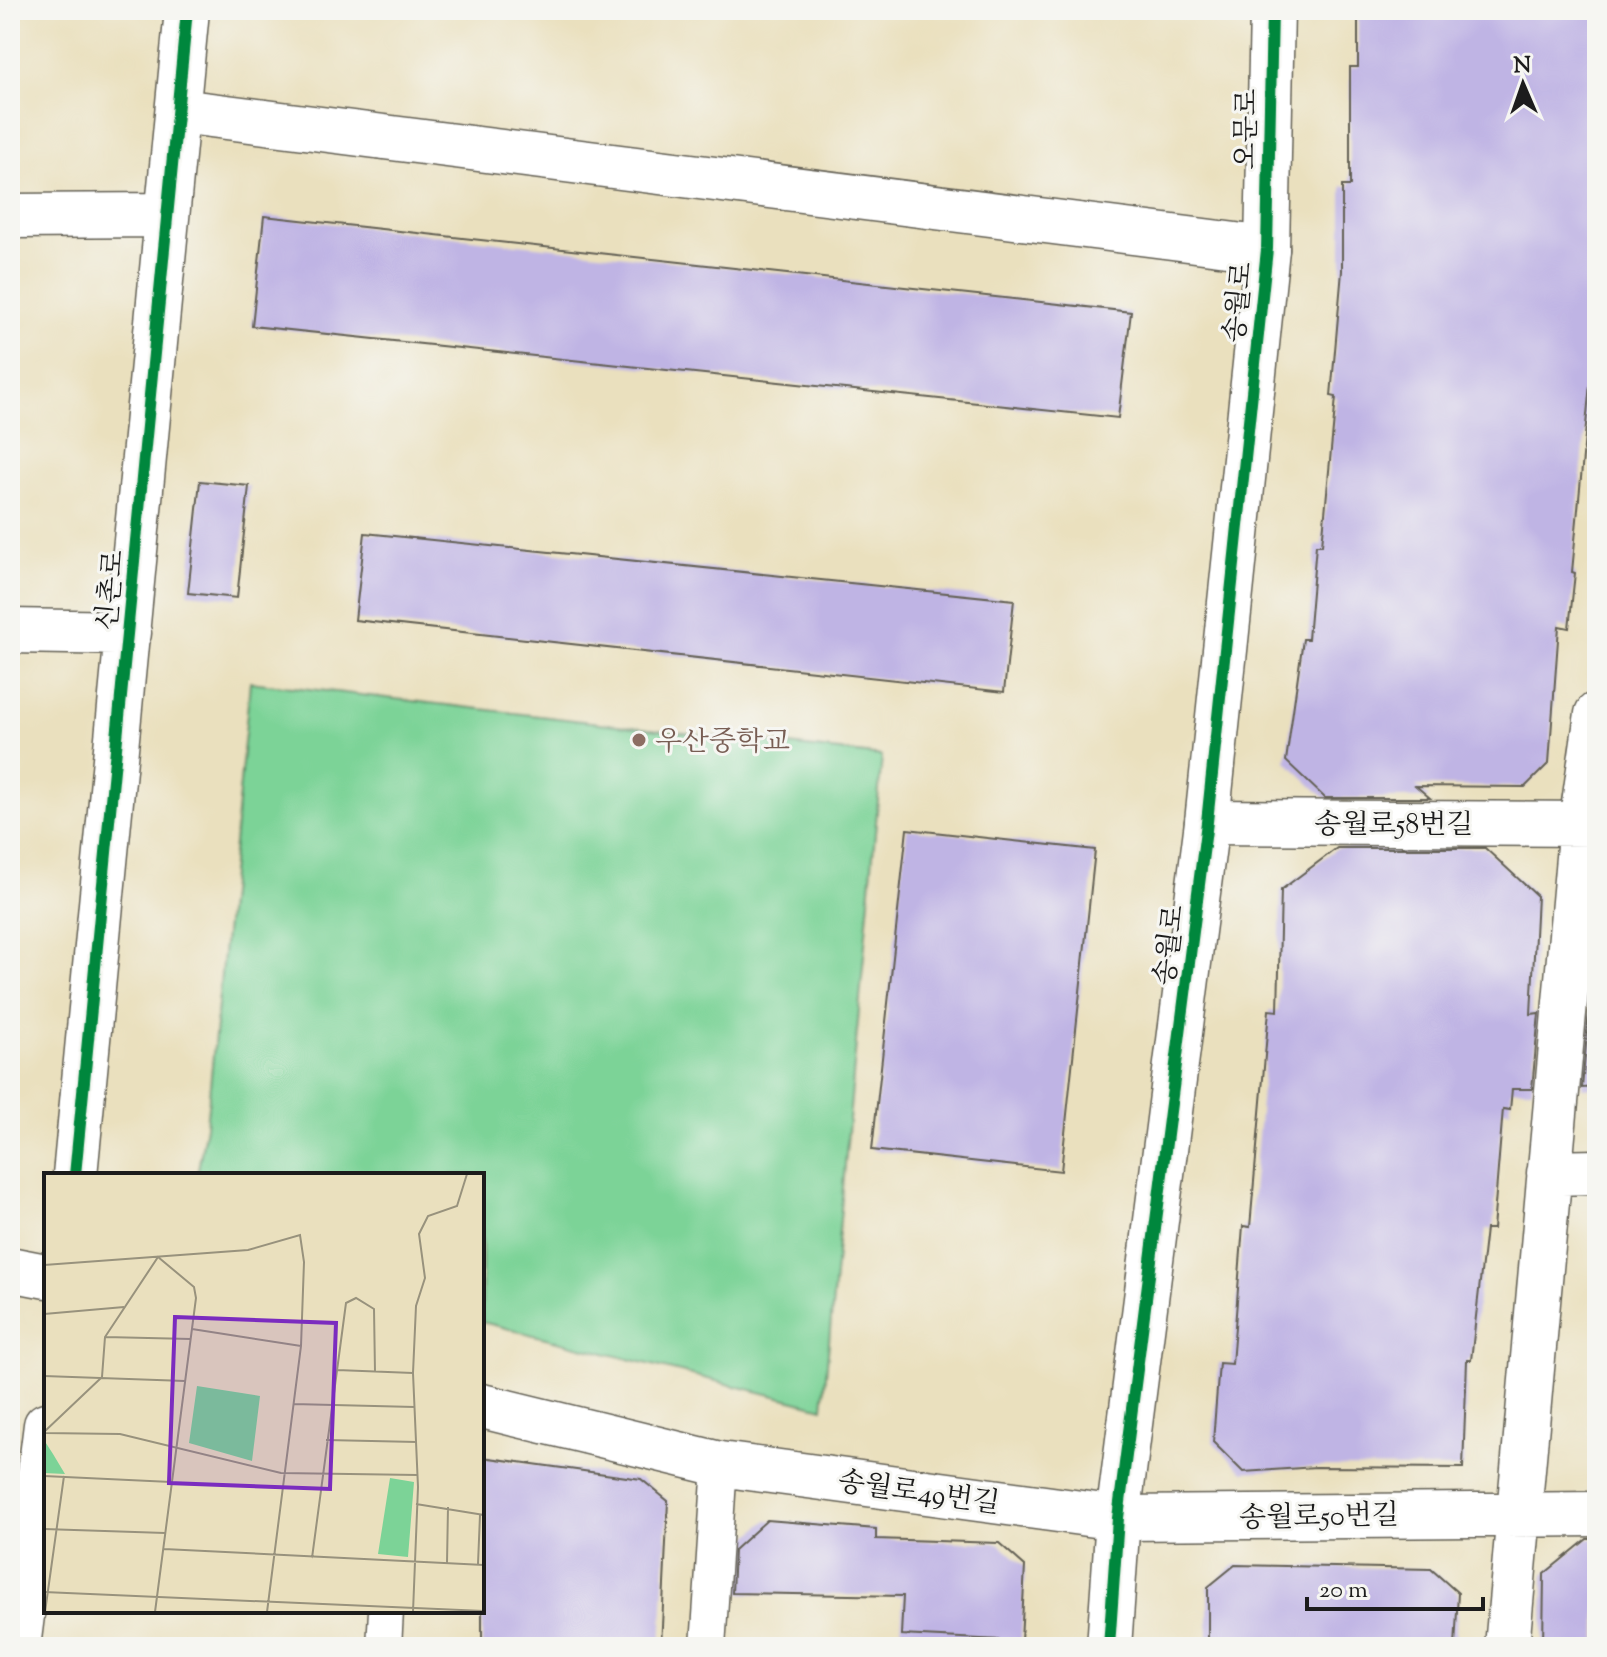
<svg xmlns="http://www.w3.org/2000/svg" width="1607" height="1657" font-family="'Sorts Mill Goudy','Noto Serif KR',serif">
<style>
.green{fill:#7cd397;stroke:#4c785a;stroke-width:2}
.building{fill:#bfb4e4}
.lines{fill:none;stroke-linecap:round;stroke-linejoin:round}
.lane-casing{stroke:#646155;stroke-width:37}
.street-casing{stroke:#646155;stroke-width:47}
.secondary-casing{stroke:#646155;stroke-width:47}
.lane{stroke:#fff;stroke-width:34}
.street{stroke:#fff;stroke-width:44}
.secondary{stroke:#fff;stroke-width:44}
.cycleway-casing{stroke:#f6f6f2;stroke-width:17}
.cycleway{stroke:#00873e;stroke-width:12}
.education-dot{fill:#8d6e63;stroke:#f6f6f2;stroke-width:3}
.labels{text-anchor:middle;stroke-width:6;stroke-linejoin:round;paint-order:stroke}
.street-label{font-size:28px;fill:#1c1c1c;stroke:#f6f6f2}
.education-label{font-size:28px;fill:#785e54;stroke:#f6f6f2;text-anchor:start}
.inset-road{fill:none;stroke:#98927d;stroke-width:2}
.view{fill:#7b2cbf;fill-opacity:0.15;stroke:#7b2cbf;stroke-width:4}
.inset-edge{fill:none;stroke:#1c1c1c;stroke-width:4}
</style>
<rect width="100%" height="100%" fill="#f6f6f2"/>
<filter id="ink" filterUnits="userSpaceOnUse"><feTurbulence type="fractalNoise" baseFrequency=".0125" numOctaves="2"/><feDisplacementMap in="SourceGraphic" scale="16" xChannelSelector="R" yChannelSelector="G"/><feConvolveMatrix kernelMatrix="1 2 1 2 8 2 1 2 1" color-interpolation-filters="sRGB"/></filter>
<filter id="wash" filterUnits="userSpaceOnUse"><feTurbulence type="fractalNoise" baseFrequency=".006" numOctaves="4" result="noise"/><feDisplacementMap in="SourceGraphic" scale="32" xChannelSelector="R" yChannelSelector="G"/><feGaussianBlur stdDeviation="1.8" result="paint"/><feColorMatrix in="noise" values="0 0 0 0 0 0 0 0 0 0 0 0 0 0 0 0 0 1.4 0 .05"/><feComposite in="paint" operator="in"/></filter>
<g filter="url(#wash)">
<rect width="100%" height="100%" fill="#eae0be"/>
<path class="green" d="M 250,682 L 882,756 L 823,1408 L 482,1322 L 482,1175 L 197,1175 L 206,1126 Z"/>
<g id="blocks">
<path class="building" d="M 1358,10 L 1597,10 L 1597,310 L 1572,572 L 1575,573 L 1569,628 L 1559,626 L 1549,763 L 1525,787 L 1416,786 L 1430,798 L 1325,798 L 1286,761 L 1303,639 L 1308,639 L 1316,545 L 1322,545 L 1336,397 L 1331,396 L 1342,271 L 1342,186 L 1350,186 L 1350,67 L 1358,67 Z
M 264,216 L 1131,312 L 1118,418 L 252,326 Z
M 200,481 L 249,486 L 237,598 L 188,593 Z
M 365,533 L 1014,600 L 1004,692 L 355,620 Z
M 907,829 L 1095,850 L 1061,1171 L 872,1150 Z
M 1337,848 L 1485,848 L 1537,896 L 1531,1014 L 1539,1013 L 1532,1089 L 1512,1089 L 1510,1110 L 1503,1109 L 1493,1229 L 1486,1229 L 1471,1360 L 1467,1360 L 1463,1468 L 1316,1467 L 1243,1472 L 1213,1442 L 1219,1363 L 1232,1364 L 1243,1226 L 1250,1227 L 1269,1010 L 1278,1011 L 1281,890 Z
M 1589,1012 L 1597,1012 L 1597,1087 L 1582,1088 Z
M 482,1457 L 641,1479 L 668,1501 L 661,1647 L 482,1647 Z
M 767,1520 L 876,1529 L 876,1539 L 999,1543 L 1025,1566 L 1021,1641 L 901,1635 L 903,1596 L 732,1593 L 734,1550 Z
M 1587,1539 L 1597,1539 L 1597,1647 L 1543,1647 L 1544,1574 Z
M 1235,1565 L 1431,1569 L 1458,1593 L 1455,1647 L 1208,1647 L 1208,1587 Z"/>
</g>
</g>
<g filter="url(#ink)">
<use href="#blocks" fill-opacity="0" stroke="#646155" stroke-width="2"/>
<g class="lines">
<g class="lane-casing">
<path id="lane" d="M 384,1647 L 386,1611
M 708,1647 L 720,1464"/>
</g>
<g class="street-casing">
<path id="street" d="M 179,111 L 1267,249
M 10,216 L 167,215
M 10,631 L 129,633
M 1207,822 L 1597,824
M 1549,1173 L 1597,1172
M 75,1175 L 187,10
M 10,1269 L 46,1276
M 482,1406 L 720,1464 L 1118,1518 L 1597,1514
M 18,1647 L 46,1425
M 1507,1647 L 1581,824 L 1597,714"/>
</g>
<g class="secondary-casing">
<path id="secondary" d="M 1109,1647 L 1118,1518 L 1207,822 L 1267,249 L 1272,10"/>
</g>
<use href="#lane" class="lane"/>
<use href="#street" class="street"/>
<use href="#secondary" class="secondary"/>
<g class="cycleway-casing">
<path id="cycleway" d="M 75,1175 L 187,10
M 1109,1647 L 1118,1518 L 1207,822 L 1267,249 L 1272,10"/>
</g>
<use href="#cycleway" class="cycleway"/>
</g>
</g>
<circle class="education-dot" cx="639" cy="740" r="8"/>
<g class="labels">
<g class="street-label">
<text transform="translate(1245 129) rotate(-89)" y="10">오문로</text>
<text transform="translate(1237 302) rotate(-84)" y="10">송월로</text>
<text transform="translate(109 590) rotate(-85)" y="10">신촌로</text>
<text x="1394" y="833">송월로58번길</text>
<text transform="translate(1168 945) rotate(-83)" y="10">송월로</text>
<text transform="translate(919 1491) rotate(8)" y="10">송월로49번길</text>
<text transform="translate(1319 1515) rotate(-1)" y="10">송월로50번길</text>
</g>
<g class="education-label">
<text x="655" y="750">우산중학교</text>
</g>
</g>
<g transform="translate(44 1173)">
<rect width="440" height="440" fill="#eae0be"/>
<path d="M 153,213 L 216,223 L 208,288 L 145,270 ZM 0,267 L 9,281 L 21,301 L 0,300 ZM 346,305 L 370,309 L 364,384 L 334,381 Z" fill="#7cd397"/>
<path class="inset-road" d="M 0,92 L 204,77 L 256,62 L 260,89 L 257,173 L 223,439M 0,141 L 80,134M 148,156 L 257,173M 61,164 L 147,166M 293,197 L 369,200M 0,203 L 141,208M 249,231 L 371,234M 0,259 L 58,204 L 61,164 L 114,84 L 150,114 L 152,125 L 111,439M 0,260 L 76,261 L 237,300 L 374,302M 282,267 L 373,269M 0,303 L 127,309M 372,331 L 440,342M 0,356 L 121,360M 120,376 L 440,392M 268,385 L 302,130 L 312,125 L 330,136 L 331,199M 403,390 L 404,334M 434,391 L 436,342M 0,419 L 440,438M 1,439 L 20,303M 369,439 L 374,314 L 369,200 L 372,133 L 381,105 L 375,61 L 384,43 L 413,33 L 423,1"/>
<path class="view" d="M 131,144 L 292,150 L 286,316 L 125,310 Z"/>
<rect width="440" height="440" class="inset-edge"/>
</g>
<rect width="1607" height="1657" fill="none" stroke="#f6f6f2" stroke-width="40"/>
<g transform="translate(1523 84) rotate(358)" stroke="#f6f6f2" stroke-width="6" paint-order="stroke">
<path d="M0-6L14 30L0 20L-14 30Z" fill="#1c1c1c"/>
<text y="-12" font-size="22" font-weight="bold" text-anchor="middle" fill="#1c1c1c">N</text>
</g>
<path d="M1307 1597v12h176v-12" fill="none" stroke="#1c1c1c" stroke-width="4"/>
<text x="1319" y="1597" font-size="24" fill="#1c1c1c" stroke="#f6f6f2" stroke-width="6" paint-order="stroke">20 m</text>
</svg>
